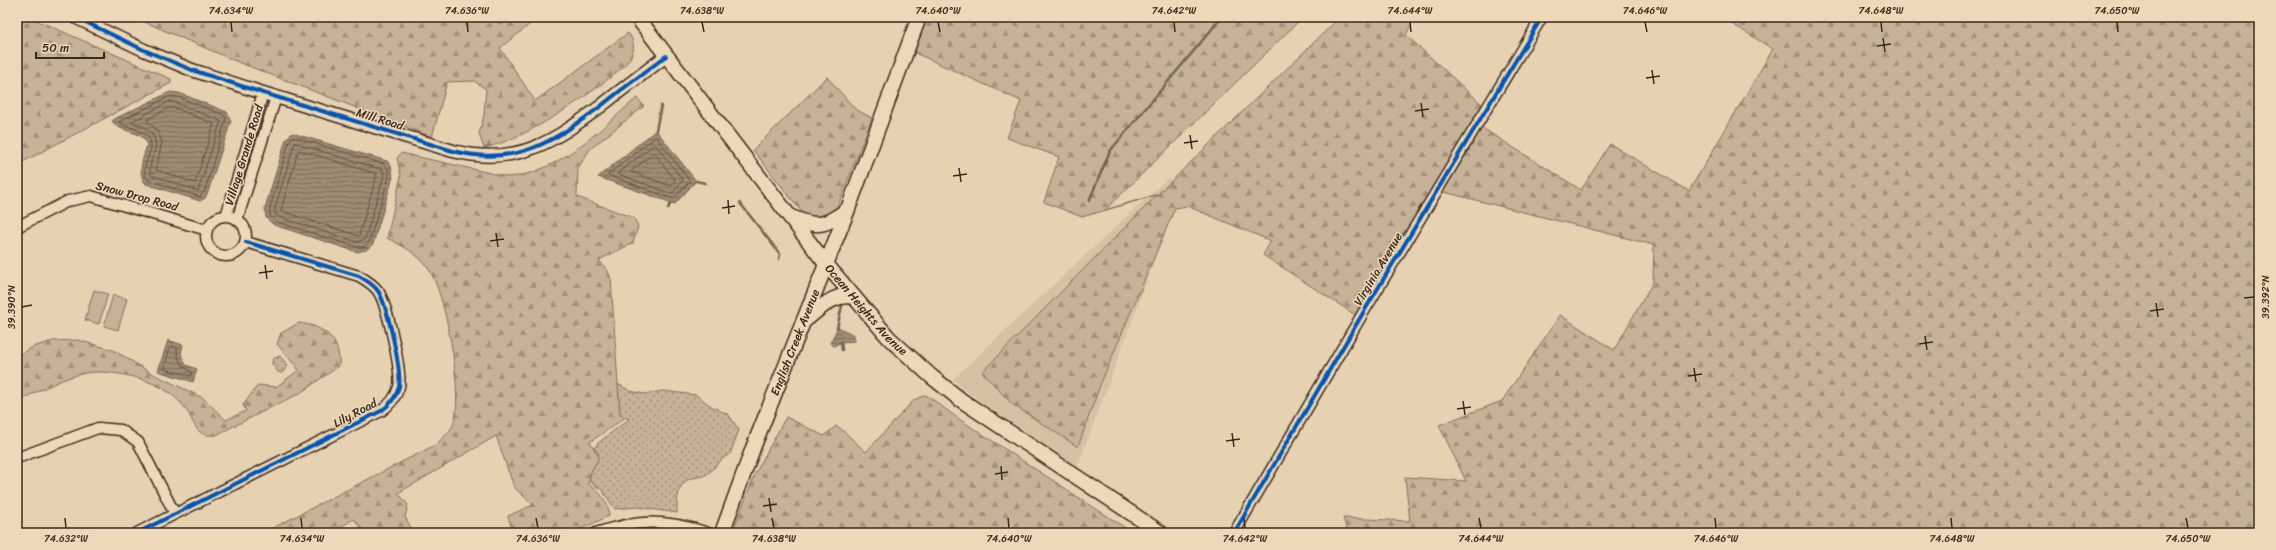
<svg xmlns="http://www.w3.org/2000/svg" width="2276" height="550" font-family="Sriracha,sans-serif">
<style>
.built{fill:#d6c1a3}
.grass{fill:url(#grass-dots);stroke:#806e5a}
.forest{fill:url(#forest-firs);stroke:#806e5a}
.pitch{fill:#c6b296;stroke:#806e5a}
.water{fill:url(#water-rules);stroke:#766451}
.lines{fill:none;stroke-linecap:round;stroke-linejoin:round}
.shore{stroke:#625140;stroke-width:1}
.stream{stroke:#766451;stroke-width:2.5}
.minor-casing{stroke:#3b2a1e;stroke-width:13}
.tertiary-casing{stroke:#3b2a1e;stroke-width:15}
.secondary-casing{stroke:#3b2a1e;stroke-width:17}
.minor{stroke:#edd8b7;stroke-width:10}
.tertiary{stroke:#edd8b7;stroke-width:12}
.secondary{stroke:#edd8b7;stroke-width:14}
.cycleway-casing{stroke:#edd8b7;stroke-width:6}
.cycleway{stroke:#0057b8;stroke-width:4}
.ticks{fill:none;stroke:#3b2a1e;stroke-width:1.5}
.labels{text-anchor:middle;stroke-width:3;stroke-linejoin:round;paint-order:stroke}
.street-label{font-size:12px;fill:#3b2a1e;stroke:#edd8b7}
.neatline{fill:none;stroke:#3b2a1e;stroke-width:1.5}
.ticks-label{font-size:10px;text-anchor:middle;fill:#3b2a1e}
</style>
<defs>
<pattern id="grass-dots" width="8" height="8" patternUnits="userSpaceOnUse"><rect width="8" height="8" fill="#c6b296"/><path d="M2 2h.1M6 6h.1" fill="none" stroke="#a2917a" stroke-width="1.8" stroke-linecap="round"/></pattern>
<pattern id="forest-firs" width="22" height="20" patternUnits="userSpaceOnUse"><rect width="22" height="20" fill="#c6b296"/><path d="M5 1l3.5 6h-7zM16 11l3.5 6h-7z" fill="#a2917a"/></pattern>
<pattern id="water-rules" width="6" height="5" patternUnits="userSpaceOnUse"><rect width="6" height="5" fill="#9d8b73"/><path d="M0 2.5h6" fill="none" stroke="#81725e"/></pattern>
</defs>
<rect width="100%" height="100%" fill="#e6d1b1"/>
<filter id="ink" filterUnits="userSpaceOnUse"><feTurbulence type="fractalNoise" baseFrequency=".025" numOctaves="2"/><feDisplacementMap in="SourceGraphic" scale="8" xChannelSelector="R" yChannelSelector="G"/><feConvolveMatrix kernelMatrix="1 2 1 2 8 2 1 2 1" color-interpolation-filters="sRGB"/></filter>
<g filter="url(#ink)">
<path class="built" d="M 1168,178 L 1182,187 L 1077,468 L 963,389 L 953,379 Z"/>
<path class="grass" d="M 280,356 L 288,366 L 282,373 L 278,372 L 272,364 L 273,359 Z
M 618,384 L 630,391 L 645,394 L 663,391 L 696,395 L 711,406 L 729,415 L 739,430 L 730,454 C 718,460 717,467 707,474 C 703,477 697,477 692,478 C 677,482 677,501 677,513 L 637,507 L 615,509 L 602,490 L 590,482 C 587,473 597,463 599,453 L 594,449 L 598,443 L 629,419 L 620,415 Z"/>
<path class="forest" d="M 17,17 L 29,17 L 171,79 L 171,83 L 17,165 Z
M 133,17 L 492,17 L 499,24 L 513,17 L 539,17 L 500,48 L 535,101 L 628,33 C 637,44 634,54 625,65 C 592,94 527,139 484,148 L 479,134 L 484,115 L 486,89 L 474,81 L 447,82 L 432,137 L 238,62 Z
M 926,17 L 1303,17 L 1105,210 L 1158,194 L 1340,17 L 1415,17 L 1406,35 L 1486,108 L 1476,124 L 1581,190 L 1610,144 L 1689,191 L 1773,49 L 1721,17 L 2259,17 L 2259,533 L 1348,533 L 1343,518 L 1410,521 L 1405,477 L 1466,481 L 1439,425 L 1502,401 L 1560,315 L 1614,350 L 1653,282 L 1654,245 L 1436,190 L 1360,318 L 1263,255 L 1271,241 L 1187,206 L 1175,208 L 1100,385 L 1078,447 L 1012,404 L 982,372 L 1157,195 L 1082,217 L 1044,202 L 1059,157 L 1007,138 L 1021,101 L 913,52 Z
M 827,77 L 855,109 L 872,118 L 839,203 L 834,212 L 823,218 L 804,215 L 753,150 Z
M 637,98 L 644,106 L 590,149 L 578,168 L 577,197 L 634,218 L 638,226 L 633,243 L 599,260 L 608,271 L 611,279 L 620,415 L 626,417 L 590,442 L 599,457 L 591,472 L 588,484 C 600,492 609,501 609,516 L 572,533 L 513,533 L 508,516 L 533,505 L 514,487 L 496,436 L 398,493 L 408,505 L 405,517 L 414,533 L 365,533 L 354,519 L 330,533 L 263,533 L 435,445 C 444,437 452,431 455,419 C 462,389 446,293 428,268 C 417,253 403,246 387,238 L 401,176 L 397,158 L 401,153 L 508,177 C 558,174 600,129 637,98 Z
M 299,323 C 324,326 341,339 339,366 L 300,393 L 216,435 C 195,437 196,425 187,411 C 183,404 174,396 167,391 C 149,379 120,372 97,372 C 70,372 41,391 17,401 L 19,355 L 33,347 L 53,341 L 78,340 L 113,350 L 153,374 L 203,398 L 226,420 L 246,411 L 243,405 L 258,385 L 276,387 L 299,370 L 277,344 L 281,333 Z
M 925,395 L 929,397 L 959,419 L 1133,533 L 732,533 L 755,474 L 786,417 L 824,436 L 836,426 L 840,428 L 866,452 L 914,400 Z"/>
<path class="pitch" d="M 94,290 L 108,294 L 99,324 L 85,320 Z
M 113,295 L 127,299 L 118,330 L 104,326 Z"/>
<path class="water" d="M 170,92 L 179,93 L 227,112 L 231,121 L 208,192 L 205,198 L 200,201 L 146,184 C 136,173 144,157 147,144 C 142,129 120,134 112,121 L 116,118 Z
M 656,130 L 696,181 L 675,204 L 598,177 Z
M 292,133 L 387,161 L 391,166 L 393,177 L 373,244 L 366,250 L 357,252 L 274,225 L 266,218 L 265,208 L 286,139 Z
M 838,327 L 854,335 L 855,341 L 842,342 L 834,346 L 830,343 Z
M 168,340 L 183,345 L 181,354 L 186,365 L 197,369 L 193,382 L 158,371 Z"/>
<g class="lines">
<path class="shore" d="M 171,96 L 178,97 L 224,115 L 226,119 L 205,190 L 200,197 L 148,180 C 137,168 157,151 149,138 C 142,128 128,129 119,122 Z
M 171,101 L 221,121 L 198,191 L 151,175 C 146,157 167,145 146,128 C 142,125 136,125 132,122 Z
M 169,108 L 175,108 L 214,124 L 195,183 L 156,170 L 162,142 L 158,132 L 147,120 Z
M 293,137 L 384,164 L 388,168 L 389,177 L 369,242 L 364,247 L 357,247 L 277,222 L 270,216 L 270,208 L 289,142 Z
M 656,137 L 690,181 L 673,199 L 608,175 Z
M 295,143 L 383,170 L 384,176 L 365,239 L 357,242 L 279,217 L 275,214 L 275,208 Z
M 655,144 L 683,180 L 672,194 L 618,174 Z
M 299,150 L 377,174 L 359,236 L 281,211 Z
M 654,153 L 675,180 L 671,186 L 631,172 Z
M 172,346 L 177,348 C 177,359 181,367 192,372 L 191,376 L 164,369 L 170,347 Z"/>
<path class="stream" d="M 656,130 L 661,106
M 696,181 L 705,183
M 1089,201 L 1110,151 L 1222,17
M 740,203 L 780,254 L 779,259
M 668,208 L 671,203
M 837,328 L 843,301
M 841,342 L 842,350"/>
<g class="minor-casing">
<path id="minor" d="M 226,216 L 263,93
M206 236a20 20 0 1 1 40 0a20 20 0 1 1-40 0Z
M 237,220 L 276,97
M 17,227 L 68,201 L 91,196 L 207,230
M 17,458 L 98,428 L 121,430 L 138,442 L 175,514
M 137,533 L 381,411 C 390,405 396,397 399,387 C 402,371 387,304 378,291 C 373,284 366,280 359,276 L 246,242
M 596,533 C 638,519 666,519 708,533
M 1234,533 L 1363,313 L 1542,17"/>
</g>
<g class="tertiary-casing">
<path id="tertiary" d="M 75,17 L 144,50 L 192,70 L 263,93 L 453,151 C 516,167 553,142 601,106 C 622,89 644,73 666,56"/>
</g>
<g class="secondary-casing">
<g id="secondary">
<path id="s1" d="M 637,17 L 826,264 L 889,338 L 932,377 L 961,400 L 1161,533"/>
<path d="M 791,217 C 818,228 824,227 848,209"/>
<path d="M 804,321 C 820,309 834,292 854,297"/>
<path id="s2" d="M 722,533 L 753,448 L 848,209 L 919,17"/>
</g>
</g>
<use href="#minor" class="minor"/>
<use href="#tertiary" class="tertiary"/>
<use href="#secondary" class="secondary"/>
<g class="cycleway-casing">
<path id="cycleway" d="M 75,17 L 144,50 L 192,70 L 263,93 L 453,151 C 516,167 553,142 601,106 C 622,89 644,73 666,56
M 137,533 L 381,411 C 390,405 396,397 399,387 C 402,371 387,304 378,291 C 373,284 366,280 359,276 L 246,242
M 1234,533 L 1363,313 L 1542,17"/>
</g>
<use href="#cycleway" class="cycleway"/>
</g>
</g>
<path class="ticks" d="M 231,22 L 232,32M 467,22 L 468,32M 702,22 L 704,32M 938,22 L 940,32M 1174,22 L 1175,32M 1410,22 L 1411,32M 1645,22 L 1647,32M 1881,22 L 1882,32M 2117,22 L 2118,32M 1883,38 L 1885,52M 1877,46 L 1891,44M 1652,70 L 1654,84M 1646,78 L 1660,76M 1421,103 L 1423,117M 1415,111 L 1429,109M 1190,135 L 1192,149M 1184,143 L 1198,141M 959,168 L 961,182M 953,176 L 967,174M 728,200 L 729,214M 722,208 L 735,206M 496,233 L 498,247M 490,241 L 504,239M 265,265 L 267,279M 259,273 L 273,271M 2244,298 L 2254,297M 2156,303 L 2158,317M 22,307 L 32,305M 2150,311 L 2164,309M 1925,336 L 1927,350M 1919,344 L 1933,342M 1694,368 L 1696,382M 1688,376 L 1702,374M 1463,401 L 1465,415M 1457,409 L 1471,407M 1232,433 L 1234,447M 1226,441 L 1240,439M 1001,466 L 1002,480M 995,474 L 1008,472M 769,498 L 771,512M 763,506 L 777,504M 65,518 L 66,528M 301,518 L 302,528M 536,518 L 538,528M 772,518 L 774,528M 1008,518 L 1009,528M 1244,518 L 1245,528M 1479,518 L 1481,528M 1715,518 L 1716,528M 1951,518 L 1952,528M 2186,518 L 2188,528"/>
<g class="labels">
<g class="street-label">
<text transform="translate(380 119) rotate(17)" y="4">Mill Road</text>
<text transform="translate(244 155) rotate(-73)" y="4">Village Grande Road</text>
<text transform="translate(137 196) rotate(15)" y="4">Snow Drop Road</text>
<text transform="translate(1378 269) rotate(-59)" y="4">Virginia Avenue</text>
<text dy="4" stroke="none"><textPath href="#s1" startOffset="372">Ocean Heights Avenue</textPath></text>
<text dy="4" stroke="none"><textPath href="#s2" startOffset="204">English Creek Avenue</textPath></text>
<text transform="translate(355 413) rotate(-28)" y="4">Lily Road</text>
</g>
</g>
<rect width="2276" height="550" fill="none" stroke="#edd8b7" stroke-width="44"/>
<path d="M36 52v6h68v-6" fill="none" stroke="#3b2a1e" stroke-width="2"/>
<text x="42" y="52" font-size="12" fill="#3b2a1e" stroke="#edd8b7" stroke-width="3" paint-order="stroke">50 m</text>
<rect x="22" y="22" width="2232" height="506" class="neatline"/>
<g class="ticks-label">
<text x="231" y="14">74.634°W</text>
<text x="467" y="14">74.636°W</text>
<text x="702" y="14">74.638°W</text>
<text x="938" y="14">74.640°W</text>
<text x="1174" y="14">74.642°W</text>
<text x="1410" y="14">74.644°W</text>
<text x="1645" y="14">74.646°W</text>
<text x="1881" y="14">74.648°W</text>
<text x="2117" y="14">74.650°W</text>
<text transform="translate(2265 297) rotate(-90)" y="4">39.392°N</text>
<text transform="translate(11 307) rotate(-90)" y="4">39.390°N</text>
<text x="66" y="542">74.632°W</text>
<text x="302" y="542">74.634°W</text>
<text x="538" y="542">74.636°W</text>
<text x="774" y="542">74.638°W</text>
<text x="1009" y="542">74.640°W</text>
<text x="1245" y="542">74.642°W</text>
<text x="1481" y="542">74.644°W</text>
<text x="1716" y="542">74.646°W</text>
<text x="1952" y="542">74.648°W</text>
<text x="2188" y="542">74.650°W</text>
</g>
</svg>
